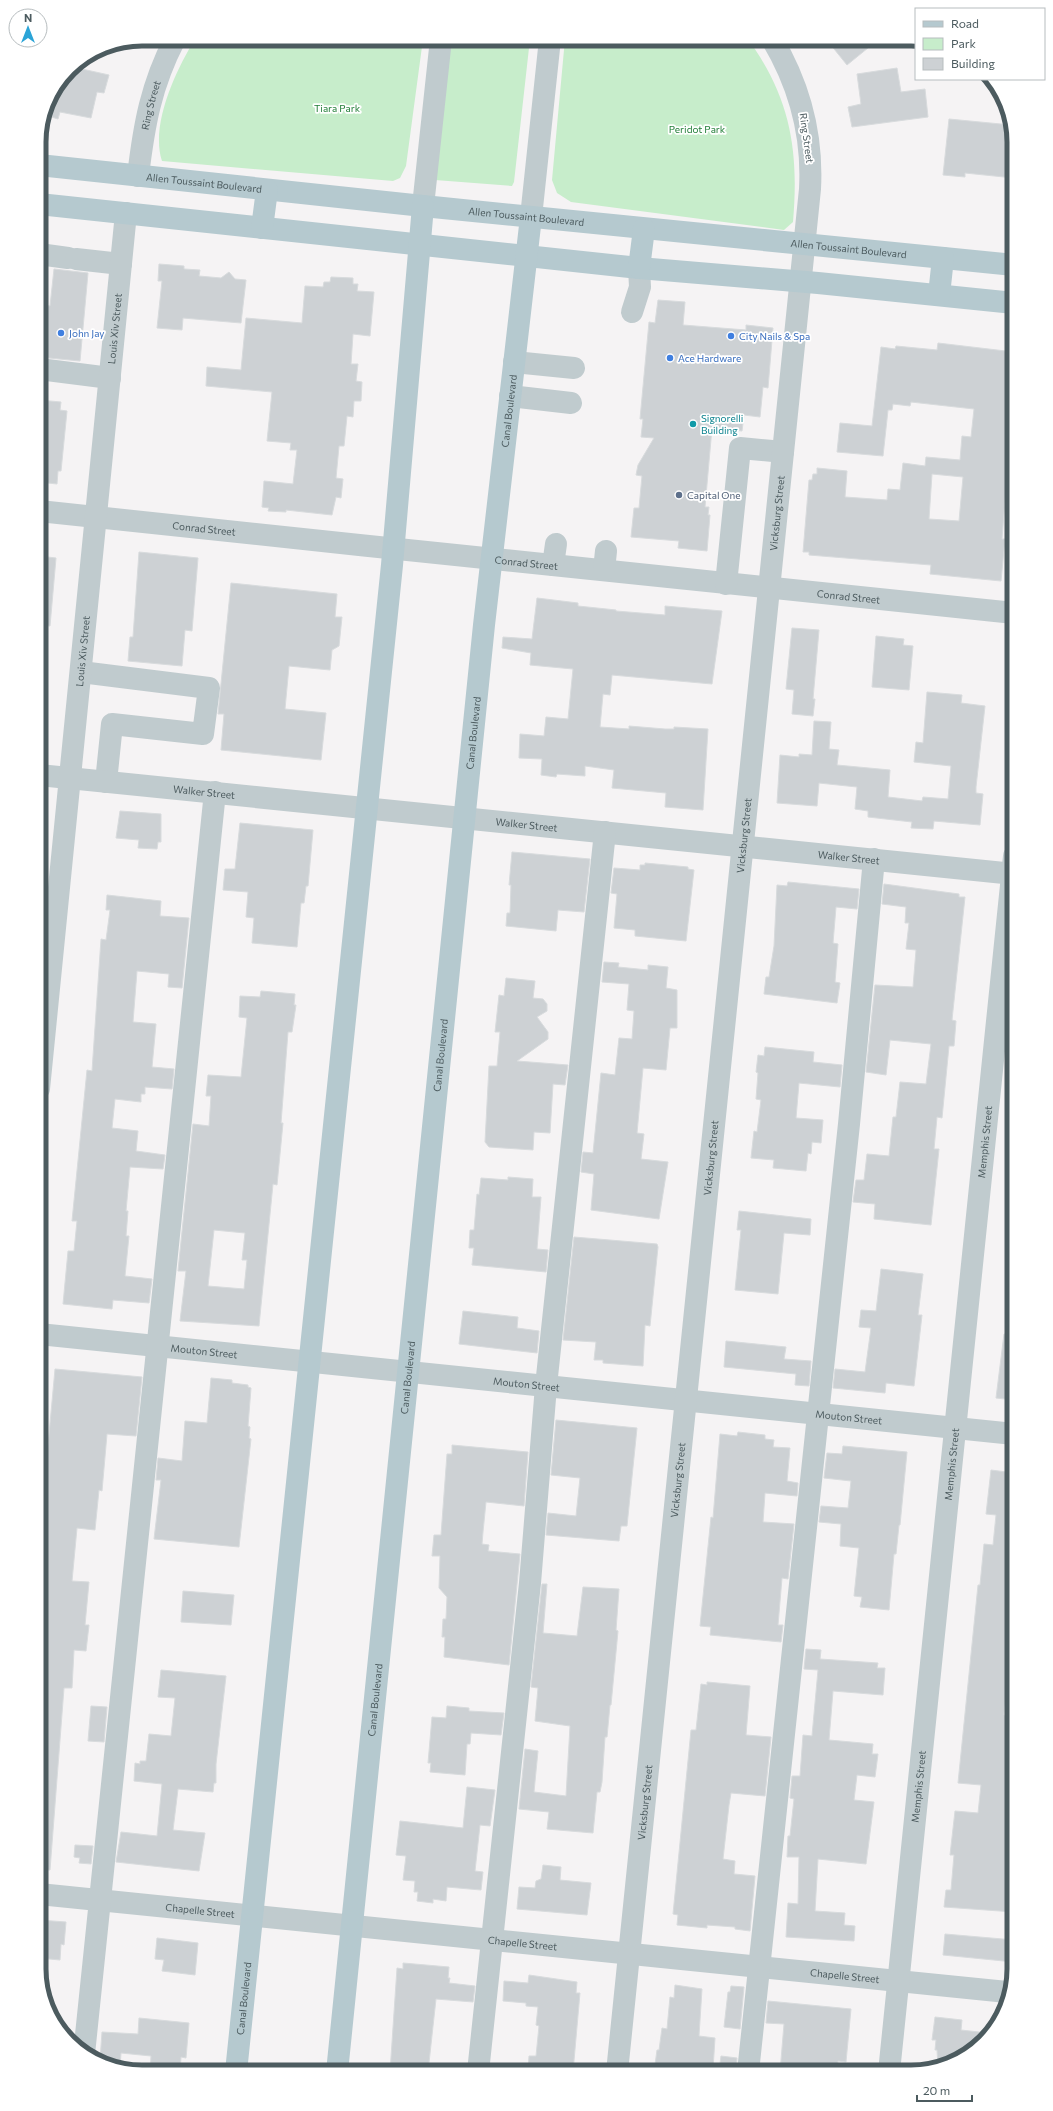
<svg xmlns="http://www.w3.org/2000/svg" width="1053" height="2111" font-family="Commissioner,sans-serif">
<style>
.green{fill:#c7edcb}
.building{fill:#cdd1d4;stroke:#d8dbdd;fill-rule:evenodd}
.lines{fill:none;stroke-linecap:round;stroke-linejoin:round}
.minor{stroke:#c0cbce;stroke-width:22}
.major{stroke:#b5c9cf;stroke-width:22}
.shop-dot{fill:#3f7fe0;stroke:#fff;stroke-width:1.5}
.culture-dot{fill:#0f9aa8;stroke:#fff;stroke-width:1.5}
.service-dot{fill:#5c6f8a;stroke:#fff;stroke-width:1.5}
.labels{text-anchor:middle;stroke-width:3.5;stroke-linejoin:round;paint-order:stroke}
.street-label{font-size:10px;fill:#4c5b5f;stroke:#fff}
.park-label{font-size:10px;fill:#207d36;stroke:#fff}
.shop-label{font-size:10px;fill:#366cbe;stroke:#fff;text-anchor:start}
.culture-label{font-size:10px;fill:#0d838f;stroke:#fff;text-anchor:start}
.service-label{font-size:10px;fill:#4e5e75;stroke:#fff;text-anchor:start}
.rim{fill:none;stroke:#4c5b5f;stroke-width:5}
</style>
<rect width="100%" height="100%" fill="#f5f3f4"/>
<path class="green" d="M 195,39 L 423,39 L 406,166 L 400,178 L 393,181 L 162,161 C 150,125 176,70 195,39 Z
M 448,39 L 530,39 L 514,182 L 512,186 L 435,180 Z
M 565,39 L 748,39 C 791,99 799,151 793,222 L 784,230 L 571,202 L 557,193 L 552,180 Z"/>
<path class="building" d="M 826,39 L 879,39 L 847,65 Z
M 73,67 L 109,75 L 104,93 L 97,92 L 91,118 L 60,112 L 58,119 L 45,115 L 50,97 Z
M 897,68 L 901,92 L 925,89 L 928,117 L 852,127 L 848,107 L 861,104 L 857,74 Z
M 949,119 L 1011,125 L 1014,142 L 1014,178 L 965,173 L 965,177 L 943,175 Z
M 159,264 L 184,266 L 184,269 L 200,270 L 199,276 L 221,278 L 229,272 L 235,279 L 246,280 L 241,323 L 183,318 L 182,330 L 157,328 L 162,281 L 158,281 Z
M 54,269 L 88,273 L 80,361 L 39,357 L 39,305 L 50,306 Z
M 331,277 L 353,278 L 353,284 L 358,284 L 357,291 L 374,292 L 370,336 L 353,334 L 351,364 L 358,364 L 356,381 L 362,382 L 361,401 L 354,401 L 353,417 L 347,416 L 344,446 L 339,446 L 336,478 L 343,479 L 341,498 L 336,497 L 332,515 L 286,510 L 286,512 L 268,511 L 269,508 L 262,507 L 264,481 L 293,484 L 297,450 L 290,450 L 291,443 L 267,441 L 272,392 L 206,386 L 207,367 L 241,370 L 246,318 L 302,323 L 305,286 L 323,287 L 324,282 L 330,282 Z
M 658,300 L 685,302 L 683,325 L 746,330 L 746,325 L 773,328 L 768,388 L 763,387 L 760,417 L 744,415 L 742,431 L 712,428 L 705,507 L 709,507 L 708,515 L 710,515 L 707,551 L 678,548 L 679,541 L 631,537 L 634,508 L 639,508 L 642,476 L 636,475 L 638,465 L 654,438 L 641,437 L 643,419 L 640,419 L 649,322 L 655,323 Z
M 938,343 L 1014,352 L 1014,412 L 1012,412 L 1002,539 L 1005,539 L 1001,581 L 930,574 L 931,565 L 809,555 L 809,552 L 803,552 L 809,480 L 812,480 L 813,474 L 817,474 L 817,468 L 847,471 L 845,497 L 887,500 L 888,489 L 900,490 L 903,463 L 925,466 L 926,457 L 960,460 L 962,436 L 971,437 L 974,409 L 911,402 L 910,406 L 893,404 L 892,410 L 888,410 L 883,456 L 837,452 L 840,423 L 872,426 L 881,347 L 895,349 L 896,346 L 937,350 ZM 932,474 L 963,477 L 959,521 L 929,519 Z
M 39,400 L 61,402 L 60,410 L 67,411 L 61,471 L 58,471 L 57,484 L 39,482 Z
M 139,552 L 198,558 L 192,631 L 185,630 L 182,666 L 128,661 L 130,637 L 133,637 Z
M 39,556 L 56,558 L 50,626 L 39,625 Z
M 231,583 L 337,594 L 335,617 L 342,617 L 339,646 L 332,650 L 330,670 L 289,666 L 285,709 L 326,713 L 321,760 L 221,750 L 224,714 L 218,714 Z
M 537,598 L 578,603 L 578,606 L 616,610 L 616,611 L 665,615 L 665,606 L 722,611 L 712,684 L 612,675 L 610,695 L 603,694 L 600,727 L 629,729 L 629,726 L 665,729 L 674,729 L 674,727 L 708,729 L 703,810 L 665,807 L 666,793 L 612,788 L 614,770 L 585,766 L 585,776 L 557,774 L 556,777 L 541,775 L 542,759 L 519,758 L 520,734 L 544,736 L 546,717 L 568,719 L 573,669 L 530,665 L 531,653 L 502,648 L 503,637 L 532,639 Z
M 792,628 L 819,630 L 813,699 L 815,699 L 813,716 L 792,714 L 794,690 L 786,689 Z
M 876,636 L 904,639 L 903,645 L 913,646 L 909,690 L 872,687 Z
M 927,692 L 962,695 L 961,703 L 985,706 L 976,787 L 976,793 L 983,794 L 980,825 L 934,821 L 933,829 L 911,828 L 912,822 L 868,817 L 868,811 L 855,809 L 857,787 L 819,783 L 817,806 L 777,803 L 780,755 L 799,757 L 799,754 L 812,755 L 814,721 L 831,722 L 829,749 L 839,750 L 837,765 L 890,770 L 888,797 L 922,801 L 923,797 L 948,799 L 951,766 L 914,762 L 916,742 L 923,743 Z
M 120,811 L 161,814 L 161,842 L 158,842 L 157,849 L 138,848 L 139,840 L 116,838 Z
M 240,823 L 313,830 L 308,886 L 306,886 L 304,903 L 301,903 L 297,947 L 252,943 L 254,918 L 246,917 L 248,892 L 223,890 L 225,869 L 235,869 Z
M 512,852 L 590,859 L 584,912 L 558,910 L 556,931 L 506,926 L 507,913 L 510,913 L 511,885 L 509,885 Z
M 645,863 L 688,867 L 688,869 L 694,870 L 686,941 L 635,936 L 635,930 L 614,928 L 617,894 L 611,893 L 614,868 L 640,870 L 640,865 L 645,865 Z
M 788,882 L 859,889 L 857,909 L 836,907 L 833,943 L 838,944 L 835,982 L 840,983 L 837,1003 L 764,994 L 766,977 L 769,977 L 774,946 L 777,885 L 787,886 Z
M 884,884 L 959,894 L 959,897 L 965,897 L 952,1020 L 956,1021 L 954,1046 L 949,1046 L 942,1118 L 937,1117 L 934,1149 L 939,1149 L 931,1225 L 874,1219 L 875,1204 L 853,1202 L 856,1180 L 864,1180 L 867,1154 L 889,1156 L 893,1117 L 896,1117 L 900,1082 L 926,1084 L 931,1044 L 890,1040 L 886,1075 L 866,1072 L 875,985 L 913,987 L 916,950 L 906,949 L 909,923 L 905,923 L 906,907 L 882,904 Z
M 107,895 L 161,901 L 160,916 L 189,918 L 182,988 L 168,987 L 169,974 L 137,971 L 133,1022 L 156,1024 L 152,1067 L 174,1069 L 172,1089 L 145,1087 L 145,1094 L 141,1094 L 141,1102 L 115,1099 L 112,1128 L 138,1131 L 136,1151 L 165,1155 L 163,1169 L 130,1167 L 126,1211 L 128,1211 L 126,1236 L 129,1236 L 125,1276 L 152,1279 L 149,1303 L 113,1300 L 112,1309 L 63,1304 L 68,1251 L 74,1251 L 77,1221 L 72,1221 L 87,1070 L 92,1071 L 101,939 L 106,940 L 110,910 L 106,910 Z
M 604,962 L 619,963 L 618,967 L 648,970 L 648,965 L 668,967 L 666,988 L 677,990 L 677,1028 L 670,1028 L 666,1070 L 643,1068 L 637,1133 L 644,1134 L 641,1159 L 668,1162 L 659,1219 L 591,1210 L 594,1174 L 581,1172 L 583,1152 L 593,1153 L 601,1073 L 615,1075 L 619,1038 L 632,1039 L 634,1011 L 627,1010 L 629,984 L 602,982 Z
M 506,978 L 535,981 L 533,998 L 543,999 L 547,1004 L 547,1011 L 537,1017 L 548,1032 L 548,1039 L 517,1061 L 568,1065 L 565,1085 L 553,1084 L 550,1133 L 534,1132 L 533,1150 L 489,1147 L 485,1142 L 489,1066 L 497,1066 L 500,1032 L 495,1032 L 499,995 L 504,996 Z
M 261,991 L 295,994 L 294,1005 L 296,1005 L 292,1032 L 288,1032 L 281,1123 L 283,1123 L 277,1185 L 273,1184 L 259,1326 L 180,1321 L 186,1271 L 178,1271 L 193,1124 L 209,1126 L 211,1096 L 206,1096 L 208,1075 L 241,1077 L 247,1018 L 239,1017 L 240,996 L 260,997 ZM 214,1230 L 245,1233 L 242,1260 L 247,1260 L 244,1289 L 208,1286 Z
M 765,1047 L 814,1052 L 813,1062 L 842,1065 L 840,1087 L 799,1083 L 796,1118 L 823,1120 L 821,1143 L 812,1142 L 811,1154 L 808,1153 L 806,1171 L 773,1168 L 774,1160 L 751,1158 L 754,1131 L 757,1132 L 761,1100 L 756,1099 L 758,1073 L 756,1072 L 758,1055 L 764,1056 Z
M 508,1177 L 533,1179 L 532,1197 L 541,1197 L 537,1249 L 548,1250 L 546,1272 L 472,1265 L 474,1248 L 469,1248 L 470,1230 L 474,1230 L 477,1194 L 479,1195 L 481,1178 L 508,1180 Z
M 739,1211 L 811,1219 L 810,1235 L 784,1233 L 778,1294 L 735,1290 L 741,1230 L 737,1230 Z
M 574,1237 L 657,1244 L 658,1247 L 650,1326 L 645,1325 L 643,1366 L 603,1363 L 603,1360 L 594,1360 L 596,1342 L 563,1340 Z
M 881,1269 L 923,1274 L 918,1315 L 922,1315 L 914,1386 L 886,1383 L 885,1393 L 833,1388 L 835,1369 L 865,1372 L 871,1328 L 859,1327 L 861,1310 L 876,1311 Z
M 463,1311 L 518,1317 L 517,1328 L 539,1331 L 537,1353 L 459,1344 Z
M 1004,1334 L 1014,1335 L 1014,1400 L 996,1398 Z
M 726,1341 L 786,1347 L 784,1359 L 811,1361 L 809,1386 L 795,1385 L 796,1374 L 724,1367 Z
M 55,1369 L 142,1377 L 136,1436 L 107,1434 L 102,1491 L 99,1490 L 95,1530 L 77,1528 L 72,1581 L 89,1582 L 85,1625 L 89,1625 L 86,1651 L 74,1650 L 72,1688 L 64,1688 L 50,1870 L 39,1870 L 39,1543 Z
M 211,1378 L 232,1380 L 232,1383 L 248,1385 L 248,1387 L 251,1388 L 248,1426 L 250,1427 L 249,1438 L 251,1439 L 239,1547 L 154,1539 L 161,1480 L 156,1480 L 158,1458 L 182,1461 L 185,1421 L 207,1423 Z
M 556,1420 L 637,1428 L 627,1526 L 621,1526 L 619,1541 L 546,1535 L 548,1513 L 576,1516 L 580,1478 L 551,1475 Z
M 738,1432 L 765,1435 L 765,1439 L 774,1440 L 773,1447 L 790,1448 L 787,1481 L 798,1483 L 797,1496 L 765,1493 L 763,1522 L 794,1524 L 788,1579 L 782,1578 L 778,1625 L 783,1625 L 781,1642 L 710,1635 L 711,1627 L 700,1626 L 711,1517 L 713,1518 L 720,1434 L 737,1436 Z
M 452,1445 L 528,1452 L 524,1506 L 486,1502 L 483,1532 L 482,1544 L 489,1545 L 488,1551 L 520,1554 L 509,1665 L 444,1657 L 445,1637 L 442,1637 L 443,1619 L 446,1619 L 447,1597 L 439,1588 L 440,1556 L 432,1556 L 434,1535 L 441,1535 L 447,1454 L 452,1454 Z
M 843,1446 L 907,1452 L 900,1525 L 899,1525 L 896,1554 L 894,1554 L 889,1610 L 860,1607 L 862,1597 L 854,1596 L 859,1548 L 840,1546 L 841,1524 L 819,1522 L 821,1506 L 848,1508 L 851,1481 L 824,1478 L 827,1453 L 842,1454 Z
M 991,1470 L 1014,1473 L 1014,1688 L 1007,1687 L 1004,1715 L 1014,1716 L 1009,1757 L 1014,1758 L 1014,1912 L 944,1907 L 946,1890 L 951,1890 L 954,1855 L 950,1855 L 955,1811 L 978,1813 L 981,1785 L 958,1783 L 978,1585 L 980,1585 L 984,1544 L 993,1545 L 996,1515 L 986,1514 Z
M 542,1584 L 547,1584 L 543,1633 L 577,1636 L 583,1587 L 619,1589 L 616,1630 L 618,1631 L 611,1705 L 610,1705 L 607,1737 L 605,1737 L 602,1782 L 600,1792 L 597,1792 L 593,1833 L 547,1829 L 549,1812 L 519,1809 L 525,1749 L 538,1751 L 534,1792 L 566,1796 L 570,1726 L 535,1721 L 538,1688 L 531,1687 Z
M 183,1591 L 234,1595 L 231,1625 L 181,1622 Z
M 806,1649 L 821,1650 L 820,1659 L 878,1663 L 877,1668 L 885,1668 L 883,1695 L 833,1691 L 829,1740 L 873,1744 L 872,1754 L 878,1754 L 875,1777 L 857,1775 L 854,1800 L 874,1802 L 866,1864 L 818,1859 L 815,1911 L 845,1913 L 844,1925 L 855,1926 L 854,1941 L 786,1937 L 788,1903 L 798,1904 L 799,1857 L 787,1857 L 788,1836 L 790,1836 L 794,1799 L 790,1798 L 792,1776 L 800,1776 L 803,1735 L 812,1736 L 818,1670 L 804,1669 Z
M 161,1670 L 226,1676 L 216,1764 L 216,1783 L 214,1783 L 213,1792 L 178,1789 L 173,1830 L 205,1833 L 199,1871 L 116,1862 L 121,1832 L 157,1836 L 162,1784 L 134,1781 L 135,1763 L 140,1764 L 140,1761 L 146,1761 L 149,1734 L 171,1736 L 175,1698 L 158,1697 Z
M 707,1682 L 750,1686 L 746,1735 L 771,1737 L 765,1796 L 731,1793 L 729,1805 L 723,1859 L 735,1861 L 734,1874 L 755,1876 L 750,1931 L 735,1929 L 735,1927 L 707,1925 L 707,1928 L 677,1925 L 678,1915 L 673,1914 L 691,1730 L 696,1730 L 701,1684 L 707,1685 Z
M 91,1706 L 107,1707 L 104,1742 L 88,1741 Z
M 447,1706 L 469,1708 L 469,1711 L 504,1713 L 501,1735 L 471,1733 L 470,1744 L 467,1744 L 465,1775 L 430,1772 L 431,1763 L 428,1763 L 432,1717 L 446,1718 Z
M 467,1787 L 495,1790 L 490,1826 L 480,1825 L 475,1871 L 483,1872 L 481,1890 L 447,1887 L 446,1901 L 433,1899 L 433,1903 L 417,1901 L 418,1892 L 414,1892 L 415,1881 L 403,1880 L 406,1856 L 396,1855 L 400,1821 L 463,1828 Z
M 75,1845 L 93,1846 L 91,1864 L 79,1863 L 80,1858 L 74,1857 Z
M 543,1865 L 561,1867 L 560,1880 L 591,1883 L 587,1915 L 517,1909 L 519,1887 L 535,1888 L 536,1881 L 541,1879 Z
M 39,1920 L 66,1922 L 64,1945 L 61,1944 L 60,1960 L 39,1958 Z
M 945,1934 L 1014,1940 L 1014,1962 L 943,1955 Z
M 157,1938 L 198,1943 L 195,1975 L 162,1971 L 164,1960 L 155,1959 Z
M 403,1963 L 449,1967 L 448,1978 L 450,1978 L 449,1983 L 475,1986 L 473,2002 L 436,1999 L 428,2072 L 390,2072 L 397,1968 L 403,1969 Z
M 529,1975 L 577,1982 L 576,1993 L 580,1993 L 573,2072 L 528,2072 L 529,2056 L 536,2056 L 539,2026 L 536,2025 L 538,2007 L 526,2006 L 526,2003 L 503,2001 L 504,1981 L 528,1983 Z
M 675,1985 L 702,1989 L 699,2036 L 715,2038 L 713,2069 L 671,2065 L 671,2072 L 654,2072 L 657,2050 L 659,2050 L 662,2028 L 667,2029 L 670,1997 L 674,1998 Z
M 731,1986 L 744,1987 L 740,2029 L 724,2027 L 728,1992 L 730,1992 Z
M 768,2001 L 851,2009 L 846,2062 L 838,2061 L 837,2072 L 780,2072 L 784,2024 L 766,2023 Z
M 935,2017 L 962,2020 L 961,2030 L 988,2033 L 950,2064 L 938,2067 L 937,2050 L 935,2050 L 936,2040 L 932,2040 Z
M 139,2018 L 189,2023 L 186,2058 L 181,2057 L 180,2072 L 150,2072 L 151,2056 L 121,2053 L 120,2067 L 100,2060 L 102,2032 L 138,2034 Z
M 721,2056 L 737,2058 L 736,2072 L 719,2071 Z"/>
<g class="lines">
<g class="minor">
<path id="s1" d="M 138,176 C 144,125 151,85 175,39"/>
<path d="M 423,206 L 441,39"/>
<path d="M 531,217 L 550,39"/>
<path d="M 39,254 L 68,258"/>
<path d="M 76,259 L 121,264"/>
<path d="M 632,312 L 640,287 L 639,268"/>
<path d="M 514,362 L 574,368"/>
<path d="M 39,369 L 110,378"/>
<path d="M 510,396 L 571,403"/>
<path id="s2" d="M 39,511 C 364,545 689,581 1014,613"/>
<path d="M 553,565 L 556,544"/>
<path d="M 604,570 L 606,551"/>
<path d="M 726,584 L 740,448 L 783,452"/>
<path d="M 81,672 L 209,688 L 203,734 L 112,724 L 106,782"/>
<path id="s3" d="M 39,775 L 1014,874"/>
<path id="s4" d="M 39,1089 L 126,213"/>
<path id="s5" d="M 39,1334 L 1014,1434"/>
<path id="s6" d="M 39,1894 L 1007,1992"/>
<path d="M 84,2054 L 215,792"/>
<path d="M 478,2072 L 530,1583 L 546,1386 L 605,832"/>
<path id="s7" d="M 617,2072 L 810,189 C 813,134 800,86 772,39"/>
<path d="M 748,2072 L 849,1124 L 874,859"/>
<path id="s8" d="M 889,2072 L 1014,856"/>
</g>
<g class="major">
<path id="s9" d="M 39,165 L 423,206 L 1014,265"/>
<path d="M 39,204 L 639,268 L 818,283 L 1014,303"/>
<path d="M 262,228 L 267,190"/>
<path d="M 639,268 L 644,229"/>
<path d="M 939,295 L 943,258"/>
<path id="s10" d="M 236,2072 L 392,565 L 423,206"/>
<path id="s11" d="M 337,2072 L 484,625 L 531,217"/>
</g>
</g>
<g class="shop-dot">
<circle cx="61" cy="333" r="4"/>
<circle cx="731" cy="336" r="4"/>
<circle cx="670" cy="358" r="4"/>
</g>
<circle class="culture-dot" cx="693" cy="424" r="4"/>
<circle class="service-dot" cx="679" cy="495" r="4"/>
<g class="labels">
<g class="street-label">
<text dy="4" stroke="none"><textPath href="#s1" startOffset="72">Ring Street</textPath></text>
<text transform="translate(807 138) rotate(82)" y="4">Ring Street</text>
<text dy="4" stroke="none"><textPath href="#s9" startOffset="166">Allen Toussaint Boulevard</textPath></text>
<text dy="4" stroke="none"><textPath href="#s9" startOffset="490">Allen Toussaint Boulevard</textPath></text>
<text dy="4" stroke="none"><textPath href="#s9" startOffset="814">Allen Toussaint Boulevard</textPath></text>
<text dy="4" stroke="none"><textPath href="#s4" startOffset="764">Louis Xiv Street</textPath></text>
<text dy="4" stroke="none"><textPath href="#s11" startOffset="1670">Canal Boulevard</textPath></text>
<text dy="4" stroke="none"><textPath href="#s7" startOffset="1567">Vicksburg Street</textPath></text>
<text dy="4" stroke="none"><textPath href="#s2" startOffset="166">Conrad Street</textPath></text>
<text dy="4" stroke="none"><textPath href="#s2" startOffset="490">Conrad Street</textPath></text>
<text dy="4" stroke="none"><textPath href="#s2" startOffset="814">Conrad Street</textPath></text>
<text dy="4" stroke="none"><textPath href="#s4" startOffset="440">Louis Xiv Street</textPath></text>
<text dy="4" stroke="none"><textPath href="#s11" startOffset="1346">Canal Boulevard</textPath></text>
<text dy="4" stroke="none"><textPath href="#s3" startOffset="166">Walker Street</textPath></text>
<text dy="4" stroke="none"><textPath href="#s3" startOffset="490">Walker Street</textPath></text>
<text dy="4" stroke="none"><textPath href="#s7" startOffset="1243">Vicksburg Street</textPath></text>
<text dy="4" stroke="none"><textPath href="#s3" startOffset="814">Walker Street</textPath></text>
<text dy="4" stroke="none"><textPath href="#s11" startOffset="1022">Canal Boulevard</textPath></text>
<text dy="4" stroke="none"><textPath href="#s8" startOffset="935">Memphis Street</textPath></text>
<text dy="4" stroke="none"><textPath href="#s7" startOffset="919">Vicksburg Street</textPath></text>
<text dy="4" stroke="none"><textPath href="#s5" startOffset="166">Mouton Street</textPath></text>
<text dy="4" stroke="none"><textPath href="#s11" startOffset="698">Canal Boulevard</textPath></text>
<text dy="4" stroke="none"><textPath href="#s5" startOffset="490">Mouton Street</textPath></text>
<text dy="4" stroke="none"><textPath href="#s5" startOffset="814">Mouton Street</textPath></text>
<text dy="4" stroke="none"><textPath href="#s8" startOffset="611">Memphis Street</textPath></text>
<text dy="4" stroke="none"><textPath href="#s7" startOffset="595">Vicksburg Street</textPath></text>
<text dy="4" stroke="none"><textPath href="#s11" startOffset="374">Canal Boulevard</textPath></text>
<text dy="4" stroke="none"><textPath href="#s8" startOffset="287">Memphis Street</textPath></text>
<text dy="4" stroke="none"><textPath href="#s7" startOffset="271">Vicksburg Street</textPath></text>
<text dy="4" stroke="none"><textPath href="#s6" startOffset="162">Chapelle Street</textPath></text>
<text dy="4" stroke="none"><textPath href="#s6" startOffset="486">Chapelle Street</textPath></text>
<text dy="4" stroke="none"><textPath href="#s6" startOffset="810">Chapelle Street</textPath></text>
<text dy="4" stroke="none"><textPath href="#s10" startOffset="74">Canal Boulevard</textPath></text>
</g>
<g class="park-label">
<text x="337" y="112">Tiara Park</text>
<text x="697" y="133">Peridot Park</text>
</g>
<g class="shop-label">
<text x="69" y="337">John Jay</text>
<text x="739" y="340">City Nails &amp; Spa</text>
<text x="678" y="362">Ace Hardware</text>
</g>
<g class="culture-label">
<text x="701" y="422">Signorelli<tspan x="701" dy="12">Building</tspan></text>
</g>
<g class="service-label">
<text x="687" y="499">Capital One</text>
</g>
</g>
<path d="M0 0H1053V2111H0ZM142 46H911A96 96 0 0 1 1007 142V1969A96 96 0 0 1 911 2065H142A96 96 0 0 1 46 1969V142A96 96 0 0 1 142 46Z" fill="#fff" fill-rule="evenodd"/>
<path class="rim" d="M142 46H911A96 96 0 0 1 1007 142V1969A96 96 0 0 1 911 2065H142A96 96 0 0 1 46 1969V142A96 96 0 0 1 142 46Z"/>
<rect x="915" y="8" width="130" height="72" fill="#ffffff" stroke="#b7bdbf"/>
<rect x="923" y="21" width="20" height="6" fill="#b5c9cf" stroke="#b7bdbf"/>
<text x="951" y="28" font-size="12" fill="#4c5b5f">Road</text>
<rect x="923" y="38" width="20" height="12" fill="#c7edcb" stroke="#b7bdbf"/>
<text x="951" y="48" font-size="12" fill="#4c5b5f">Park</text>
<rect x="923" y="58" width="20" height="12" fill="#cdd1d4" stroke="#b7bdbf"/>
<text x="951" y="68" font-size="12" fill="#4c5b5f">Building</text>
<g transform="translate(28 28)"><circle r="19" fill="#ffffff" stroke="#b7bdbf"/>
<path d="M0-3L7 15L0 10L-7 15Z" fill="#2ba4d7"/>
<text y="-6" font-size="11" font-weight="bold" text-anchor="middle" fill="#4c5b5f">N</text>
</g>
<path d="M917 2095v6h55v-6" fill="none" stroke="#4c5b5f" stroke-width="2"/>
<text x="923" y="2095" font-size="12" fill="#4c5b5f" stroke="#ffffff" stroke-width="3" paint-order="stroke">20 m</text>
</svg>
